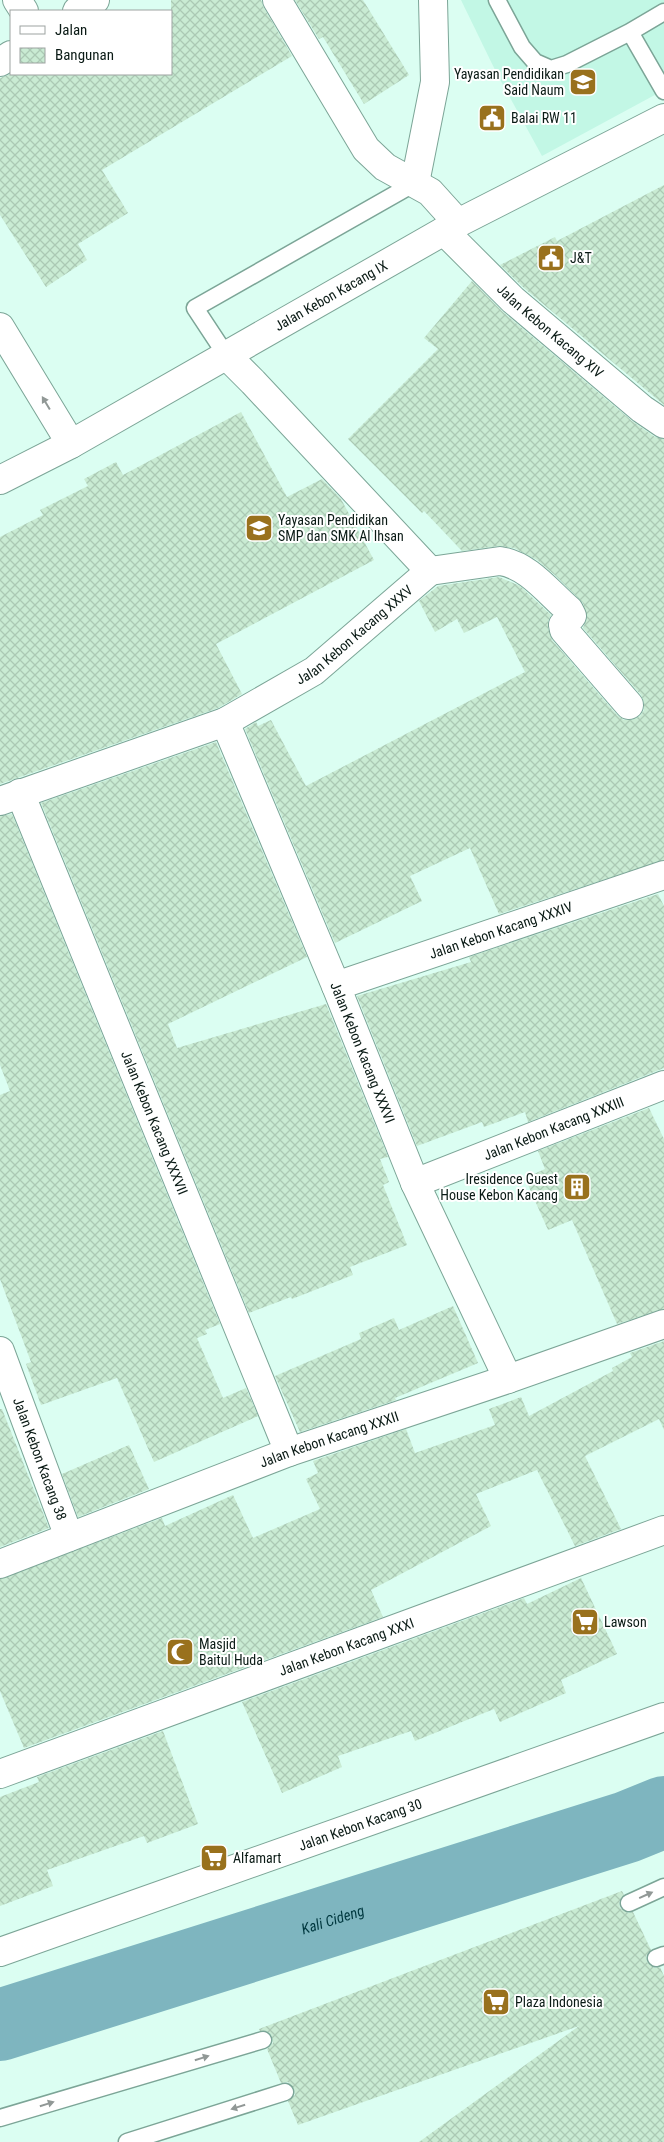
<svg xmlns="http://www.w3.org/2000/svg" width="664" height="2142" font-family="'Roboto Condensed',sans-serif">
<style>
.built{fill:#c2f7e5}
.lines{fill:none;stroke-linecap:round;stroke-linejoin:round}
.river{stroke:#7eb5bf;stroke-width:72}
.building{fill:url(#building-cross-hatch)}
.lane-casing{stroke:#7ca597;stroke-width:19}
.street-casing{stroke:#7ca597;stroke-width:30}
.secondary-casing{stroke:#7ca597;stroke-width:30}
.lane{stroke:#fff;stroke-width:16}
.street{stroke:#fff;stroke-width:28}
.secondary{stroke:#fff;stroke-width:28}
.oneway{fill:#919896}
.labels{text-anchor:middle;stroke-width:4;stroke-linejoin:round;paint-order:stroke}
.poi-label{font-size:14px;fill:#0a1a15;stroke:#fff;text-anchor:start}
.street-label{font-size:14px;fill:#0a1a15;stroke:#fff}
.water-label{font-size:15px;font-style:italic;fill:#00383f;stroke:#fff}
</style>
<defs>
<pattern id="building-cross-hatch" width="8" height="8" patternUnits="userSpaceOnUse" patternTransform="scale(1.25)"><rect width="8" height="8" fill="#c9ebd3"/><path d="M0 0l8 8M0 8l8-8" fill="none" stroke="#abc9b4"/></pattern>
</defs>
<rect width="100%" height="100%" fill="#dbfef2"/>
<path class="built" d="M 461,0 L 664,0 L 664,90 L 542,156 L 497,74 Z"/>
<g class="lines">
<path class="river" id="s1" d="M 0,2025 L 627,1827 L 664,1812"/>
</g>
<path class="building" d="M 171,0 L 261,0 L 264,8 L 292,56 L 102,170 L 128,213 L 78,244 L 87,260 L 46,287 L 0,215 L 0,78 L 11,74 L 171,74 Z
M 295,0 L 363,0 L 409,75 L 364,104 L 323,37 L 319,39 Z
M 664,185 L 664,405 L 524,288 L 500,265 L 555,237 L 557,241 Z
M 472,281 L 503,312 L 632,421 L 655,437 L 664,439 L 664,860 L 499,914 L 470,848 L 410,876 L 422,901 L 335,943 L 245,729 L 256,722 L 258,726 L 271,720 L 306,786 L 525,672 L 497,617 L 464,633 L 457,619 L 435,632 L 419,601 L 438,586 L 499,577 L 520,586 L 551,615 L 548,621 L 548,628 L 552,640 L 617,715 L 624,720 L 632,720 L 640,716 L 644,710 L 644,702 L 641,695 L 583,628 L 587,618 L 583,603 L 556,576 L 537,560 L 514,548 L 498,546 L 462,551 L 424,511 L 422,513 L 348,439 L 438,349 L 424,338 Z
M 241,412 L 287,497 L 322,479 L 341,499 L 374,560 L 216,644 L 242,694 L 218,708 L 0,784 L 0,537 L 43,515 L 40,510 L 88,486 L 84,479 L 116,462 L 123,475 Z
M 216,742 L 307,957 L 168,1024 L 177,1048 L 326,1004 L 388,1157 L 380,1159 L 389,1182 L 383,1185 L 407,1245 L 350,1267 L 353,1275 L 292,1299 L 291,1297 L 249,1313 L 41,803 Z
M 12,814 L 220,1324 L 205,1330 L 207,1334 L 197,1338 L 223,1398 L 246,1388 L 258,1416 L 154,1462 L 117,1378 L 41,1405 L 26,1364 L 31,1362 L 0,1279 L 0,1095 L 10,1091 L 0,1065 L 0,816 Z
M 658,894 L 664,906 L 664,1068 L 528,1122 L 525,1112 L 484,1127 L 482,1122 L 417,1146 L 357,996 L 471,962 L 469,957 Z
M 649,1108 L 664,1139 L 664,1309 L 617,1324 L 572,1220 L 548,1230 L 525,1178 L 545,1169 L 538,1151 Z
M 453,1306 L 478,1363 L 395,1398 L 396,1400 L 300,1432 L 275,1376 L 361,1339 L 359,1333 L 394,1318 L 399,1330 Z
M 664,1341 L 664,1430 L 659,1419 L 585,1456 L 621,1529 L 575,1546 L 537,1470 L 476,1494 L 491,1526 L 371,1590 L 383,1617 L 24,1748 L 0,1691 L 0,1579 L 162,1518 L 165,1526 L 233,1495 L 253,1538 L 320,1509 L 306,1479 L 318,1473 L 313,1461 L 406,1429 L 415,1453 L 495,1425 L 489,1409 L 521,1397 L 529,1416 L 613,1371 L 612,1368 L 632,1357 L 630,1353 Z
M 0,1409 L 2,1409 L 49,1528 L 0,1547 Z
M 129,1445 L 149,1489 L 78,1517 L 62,1474 Z
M 581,1578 L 617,1654 L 561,1680 L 566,1693 L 500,1722 L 494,1709 L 415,1741 L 411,1731 L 338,1756 L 342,1767 L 282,1793 L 242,1702 L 524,1598 L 527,1604 Z
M 163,1731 L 198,1824 L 147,1843 L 144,1836 L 47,1870 L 53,1886 L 0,1906 L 0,1797 L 39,1782 L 37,1777 Z
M 622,1891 L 624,1895 L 619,1902 L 620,1908 L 628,1913 L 633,1912 L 651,1950 L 646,1956 L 647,1962 L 654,1968 L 660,1967 L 664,1976 L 664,2142 L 419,2142 L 579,2026 L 298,2125 L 288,2101 L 295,2095 L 294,2089 L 288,2082 L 281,2083 L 267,2049 L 273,2043 L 272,2037 L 269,2032 L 260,2031 L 259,2029 Z"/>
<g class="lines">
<g class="lane-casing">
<path id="lane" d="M 497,0 L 522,47 L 535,62 L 551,69 L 567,64 L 630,32
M 664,12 L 630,32 L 664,91
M 226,355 L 195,308 L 415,183
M 629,1903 L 664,1887
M 656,1958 L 664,1955
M 0,2118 L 263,2040
M 127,2142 L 285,2092"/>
</g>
<g class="street-casing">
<g id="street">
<path d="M 17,0 L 24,11"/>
<path d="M 277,0 L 366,149 L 385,167 L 430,192 L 458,223"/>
<path d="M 77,11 L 95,0"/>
<path d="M 0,62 L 11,55"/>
<path d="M 415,183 L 435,82 L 433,0"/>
<path id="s2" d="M 444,231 L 513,300 L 642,409 L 664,424"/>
<path d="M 0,327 L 71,444"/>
<path d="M 226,355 L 253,382 L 430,571"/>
<path d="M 430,571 L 500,561 C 528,565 548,592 569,610 L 572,616 L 563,625 L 564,630 L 629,705"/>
<path id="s3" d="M 225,722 L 336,986 L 415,1183 L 508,1379"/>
<path id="s4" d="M 20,793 L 289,1452"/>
<path id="s5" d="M 0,801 L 225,722 L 314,671 L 430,571"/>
<path id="s6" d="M 336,986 L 664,875"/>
<path id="s7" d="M 415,1183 L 664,1085"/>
<path id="s8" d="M 0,1351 L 69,1537"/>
<path id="s9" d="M 0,1564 L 289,1452 L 508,1379 L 664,1324"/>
<path id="s10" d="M 0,1774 L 664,1530"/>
<path id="s11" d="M 0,1952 L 664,1717"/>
</g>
</g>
<g class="secondary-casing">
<g id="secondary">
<path id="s12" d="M 0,480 L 71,444 L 458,223 L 664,118"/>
</g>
</g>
<use href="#lane" class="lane"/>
<use href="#street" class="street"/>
<use href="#secondary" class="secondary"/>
</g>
<defs><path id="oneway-solid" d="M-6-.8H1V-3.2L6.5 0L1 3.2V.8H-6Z" transform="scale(1.25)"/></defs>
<g class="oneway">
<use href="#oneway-solid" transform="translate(46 403) rotate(-121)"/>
<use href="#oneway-solid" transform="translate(646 1895) rotate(-24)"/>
<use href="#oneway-solid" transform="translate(202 2058) rotate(-17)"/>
<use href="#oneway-solid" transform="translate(47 2104) rotate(-17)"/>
<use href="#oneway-solid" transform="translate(238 2107) rotate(163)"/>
</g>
<defs>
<g id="school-square" transform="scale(1.4375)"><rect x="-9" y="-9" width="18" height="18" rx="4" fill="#99711d" stroke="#fff"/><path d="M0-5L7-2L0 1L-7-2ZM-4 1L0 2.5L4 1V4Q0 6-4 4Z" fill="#fff"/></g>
<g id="civic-square" transform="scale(1.4375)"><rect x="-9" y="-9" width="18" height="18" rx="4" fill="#99711d" stroke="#fff"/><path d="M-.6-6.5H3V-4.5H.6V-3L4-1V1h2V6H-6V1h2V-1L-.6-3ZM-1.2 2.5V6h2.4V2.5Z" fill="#fff"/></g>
<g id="building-square" transform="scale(1.4375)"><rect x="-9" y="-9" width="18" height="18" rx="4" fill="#99711d" stroke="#fff"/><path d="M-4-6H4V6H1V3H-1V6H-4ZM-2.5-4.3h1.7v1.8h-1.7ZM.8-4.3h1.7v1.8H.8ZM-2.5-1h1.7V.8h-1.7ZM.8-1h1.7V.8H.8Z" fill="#fff"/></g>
<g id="supermarket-square" transform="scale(1.4375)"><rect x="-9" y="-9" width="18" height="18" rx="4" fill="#99711d" stroke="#fff"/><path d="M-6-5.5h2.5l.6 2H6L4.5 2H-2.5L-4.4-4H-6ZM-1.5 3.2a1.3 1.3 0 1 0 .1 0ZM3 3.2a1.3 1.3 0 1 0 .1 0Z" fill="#fff"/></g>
<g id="mosque-square" transform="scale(1.4375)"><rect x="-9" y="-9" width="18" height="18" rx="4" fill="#99711d" stroke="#fff"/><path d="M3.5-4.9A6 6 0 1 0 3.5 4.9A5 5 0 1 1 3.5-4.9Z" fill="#fff"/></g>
</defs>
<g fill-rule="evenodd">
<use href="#school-square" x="583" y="82"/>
<use href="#civic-square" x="492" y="118"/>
<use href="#civic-square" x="551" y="258"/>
<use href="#school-square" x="259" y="528"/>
<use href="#building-square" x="577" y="1187"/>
<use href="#supermarket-square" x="585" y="1622"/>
<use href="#mosque-square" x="180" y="1652"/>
<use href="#supermarket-square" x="214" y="1858"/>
<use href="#supermarket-square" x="496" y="2002"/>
</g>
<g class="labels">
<g class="poi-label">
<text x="564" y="79" text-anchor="end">Yayasan Pendidikan<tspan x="564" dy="16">Said Naum</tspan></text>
<text x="511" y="123">Balai RW 11</text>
<text x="570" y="263">J&amp;T</text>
<text x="278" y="525">Yayasan Pendidikan<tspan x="278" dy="16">SMP dan SMK Al Ihsan</tspan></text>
<text x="558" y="1184" text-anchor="end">Iresidence Guest<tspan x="558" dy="16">House Kebon Kacang</tspan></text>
<text x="604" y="1627">Lawson</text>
<text x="199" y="1649">Masjid<tspan x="199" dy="16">Baitul Huda</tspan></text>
<text x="233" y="1863">Alfamart</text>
<text x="515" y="2007">Plaza Indonesia</text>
</g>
<g class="street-label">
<text dy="5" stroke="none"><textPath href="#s12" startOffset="379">Jalan Kebon Kacang IX</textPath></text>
<text dy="5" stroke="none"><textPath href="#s2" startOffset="146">Jalan Kebon Kacang XIV</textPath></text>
<text dy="5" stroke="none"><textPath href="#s5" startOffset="395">Jalan Kebon Kacang XXXV</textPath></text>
<text dy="5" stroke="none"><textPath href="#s6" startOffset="174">Jalan Kebon Kacang XXXIV</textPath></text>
<text dy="5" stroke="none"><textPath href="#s3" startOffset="358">Jalan Kebon Kacang XXXVI</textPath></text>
<text dy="5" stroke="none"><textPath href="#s4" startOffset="356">Jalan Kebon Kacang XXXVII</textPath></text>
<text dy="5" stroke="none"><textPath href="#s7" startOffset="149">Jalan Kebon Kacang XXXIII</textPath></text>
<text dy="5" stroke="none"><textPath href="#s9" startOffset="352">Jalan Kebon Kacang XXXII</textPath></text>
<text dy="5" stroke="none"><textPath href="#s8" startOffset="115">Jalan Kebon Kacang 38</textPath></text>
<text dy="5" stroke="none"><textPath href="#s10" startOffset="369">Jalan Kebon Kacang XXXI</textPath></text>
<text dy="5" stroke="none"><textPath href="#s11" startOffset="382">Jalan Kebon Kacang 30</textPath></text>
</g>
<g class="water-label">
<text dy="5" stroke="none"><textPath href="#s1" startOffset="349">Kali Cideng</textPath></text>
</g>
</g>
<rect x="10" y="10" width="162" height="65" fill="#ffffff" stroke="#9da3a1"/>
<rect x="20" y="26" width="25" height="8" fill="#ffffff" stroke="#9da3a1"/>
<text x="55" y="35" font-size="15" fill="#0a1a15">Jalan</text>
<rect x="20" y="48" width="25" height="15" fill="url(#building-cross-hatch)" stroke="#9da3a1"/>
<text x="55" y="60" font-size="15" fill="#0a1a15">Bangunan</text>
</svg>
